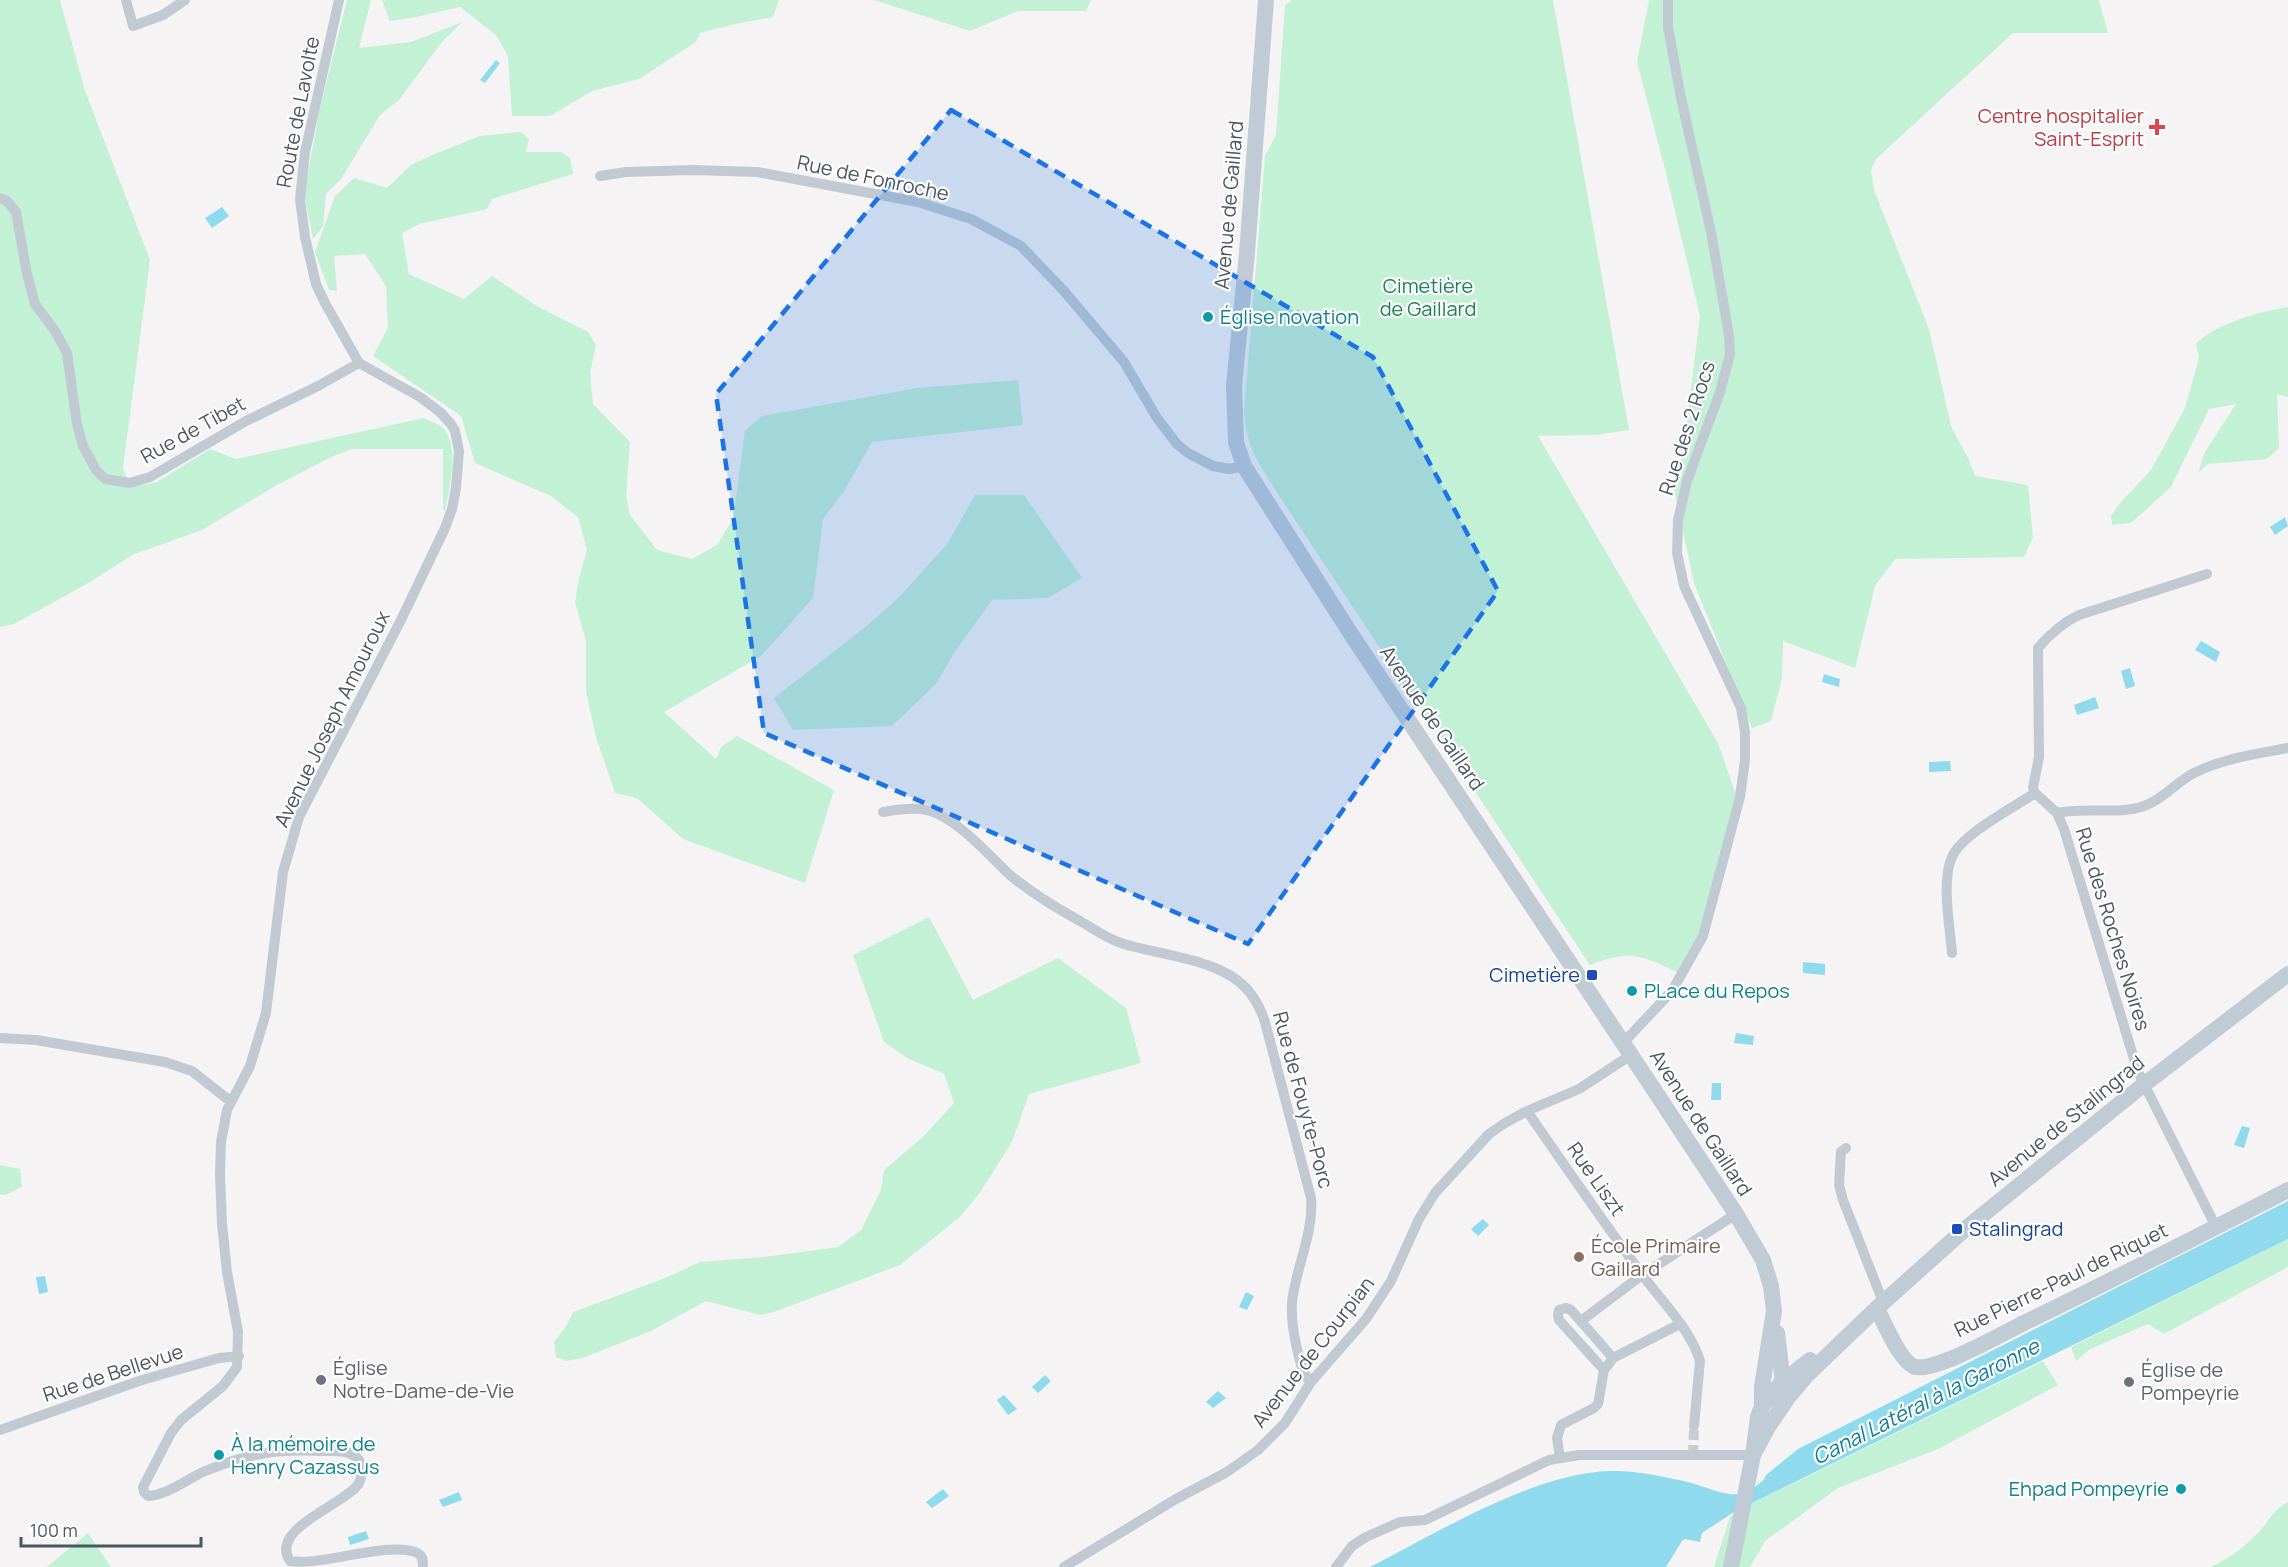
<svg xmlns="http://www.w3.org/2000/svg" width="2288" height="1567" font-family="Manrope,sans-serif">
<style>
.green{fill:#c3f1d5}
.water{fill:#90daee}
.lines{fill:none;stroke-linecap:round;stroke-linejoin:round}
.street-tunnel{stroke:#caccce;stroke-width:10;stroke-dasharray:10 5;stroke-linecap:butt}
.street{stroke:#c1cad2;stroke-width:10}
.secondary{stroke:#c1cbd6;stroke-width:16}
.marked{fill:#1a73e8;fill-opacity:0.2;stroke:#1a73e8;stroke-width:4.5;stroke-dasharray:12 8;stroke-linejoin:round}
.health-dot{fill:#e0444e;stroke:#fff;stroke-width:2}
.culture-dot{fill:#0f9aa8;stroke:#fff;stroke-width:2}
.transit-dot{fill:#1a4fb4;stroke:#fff;stroke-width:2}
.education-dot{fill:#8d6e63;stroke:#fff;stroke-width:2}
.worship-dot{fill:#6b7280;stroke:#fff;stroke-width:2}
.labels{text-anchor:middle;stroke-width:4.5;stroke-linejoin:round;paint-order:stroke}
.street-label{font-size:20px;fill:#4a5661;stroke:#fff}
.health-label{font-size:20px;fill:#be3a42;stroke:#fff;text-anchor:end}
.park-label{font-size:20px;fill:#17864f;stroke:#fff}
.culture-label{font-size:20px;fill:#0d838f;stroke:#fff;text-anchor:start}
.transit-label{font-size:20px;fill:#164399;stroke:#fff;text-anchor:end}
.education-label{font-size:20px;fill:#785e54;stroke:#fff;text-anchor:start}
.worship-label{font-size:20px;fill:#5b616d;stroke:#fff;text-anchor:start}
.water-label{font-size:21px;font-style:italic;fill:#0c7c9b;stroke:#fff}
</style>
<rect width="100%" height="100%" fill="#f5f3f3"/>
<path class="green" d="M 0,0 L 60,0 L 85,91 L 150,260 L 123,468 L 130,487 L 157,482 L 210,449 L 236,459 L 424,418 C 429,421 440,424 444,429 C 460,448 449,489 445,511 L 443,509 L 443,449 L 353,449 L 333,456 L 275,486 L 202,530 L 132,555 L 90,582 L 14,624 L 0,627 Z
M 347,0 L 371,0 L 359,48 L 411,42 L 462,22 L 442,42 L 399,100 L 380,115 L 341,179 L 326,194 L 323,226 L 313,239 L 304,193 L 320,108 Z
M 382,0 L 779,0 L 773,17 L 735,24 L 700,33 L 696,42 L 639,79 L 592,91 L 550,116 L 512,116 L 508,56 L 496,35 L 460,7 L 411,18 L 390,21 Z
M 874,0 L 1091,0 L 1086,11 L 1018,11 L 970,31 Z
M 1292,0 L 1553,0 L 1629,430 L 1596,435 L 1538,436 L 1718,743 L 1736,795 L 1701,927 L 1692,949 L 1678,973 C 1641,955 1630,949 1590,965 L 1270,482 C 1254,455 1247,444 1244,412 L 1265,156 L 1276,135 L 1285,5 Z
M 1649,0 L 2099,0 L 2108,33 L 2013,33 L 1876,159 L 1871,170 L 1874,190 L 1929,329 L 1951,426 L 1968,458 L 1975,476 L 2028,485 L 2033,537 L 2024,557 L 1895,559 L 1875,586 L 1855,668 L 1783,641 L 1782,678 L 1771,721 L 1752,728 L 1694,583 L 1674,489 L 1683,452 L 1700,316 L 1665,169 L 1637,62 Z
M 521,132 L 529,139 L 526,152 L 561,152 L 570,158 L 573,174 L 492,199 L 487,209 L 419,224 L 402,233 L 409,274 L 464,299 L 492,276 L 535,305 L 588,332 L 596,345 L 590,373 L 593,404 L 630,442 L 626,496 L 630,515 L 657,550 L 692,559 L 717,545 L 733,519 L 745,431 L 762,416 L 918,388 L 1018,380 L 1023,425 L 872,442 L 844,491 L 823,519 L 813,598 L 761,656 L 664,712 L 716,759 L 721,747 L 737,736 L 834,790 L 805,883 L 683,839 L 637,798 L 615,793 L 596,737 L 586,691 L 586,641 L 575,602 L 579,578 L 587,550 L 578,517 L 551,496 L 475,463 L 461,416 L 373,356 L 388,328 L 386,286 L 365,254 L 334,256 L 337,291 L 329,290 L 315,252 L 335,196 L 354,178 L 387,188 L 411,165 L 437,153 L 480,136 Z
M 2288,307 L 2288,397 L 2277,394 L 2279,448 L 2267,459 L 2208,464 L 2198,473 L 2205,452 L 2236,404 L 2209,409 L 2171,487 L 2131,523 L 2112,525 L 2111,516 L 2120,503 L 2151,470 L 2185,408 L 2199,358 L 2196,344 C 2215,324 2261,311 2288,307 Z
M 975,495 L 1024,495 L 1082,578 L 1048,598 L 992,600 L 954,653 L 936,684 L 892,726 L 793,730 L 774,698 L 868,625 L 900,596 L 948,543 Z
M 929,917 L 973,1000 L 1058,958 L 1126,1008 L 1141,1063 L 1029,1094 L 1012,1142 L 979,1194 L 960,1217 L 900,1265 L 774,1312 L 760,1315 L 706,1301 L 651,1331 L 582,1358 L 566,1361 L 556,1357 L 554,1342 L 567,1325 L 573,1312 L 663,1279 L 700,1262 L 764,1257 L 838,1247 L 861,1230 L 881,1190 L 884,1170 L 923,1137 L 954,1103 L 944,1074 L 907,1058 L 884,1042 L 853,955 Z
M 0,1165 L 20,1169 L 22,1187 L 5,1195 L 0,1195 Z
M 2288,1239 L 2288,1267 L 2164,1334 L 2148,1324 L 2090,1349 L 2076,1361 L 2071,1347 Z
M 2043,1361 L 2058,1385 L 1938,1449 L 1838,1488 L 1765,1541 L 1750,1567 L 1714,1567 L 1730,1517 L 1755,1502 Z
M 2288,1502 L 2288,1567 L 2211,1567 C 2230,1558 2244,1547 2258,1533 C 2270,1521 2272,1510 2288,1502 Z
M 88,1533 L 111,1567 L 47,1567 Z"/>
<path class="water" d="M 496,60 L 500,63 L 485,83 L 480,80 Z
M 222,207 L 229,216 L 212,228 L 205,218 Z
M 2285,517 L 2288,526 L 2275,535 L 2270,527 Z
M 2201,641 L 2220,652 L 2216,662 L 2195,650 Z
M 2130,668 L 2135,686 L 2126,689 L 2121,671 Z
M 1824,674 L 1840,679 L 1839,687 L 1822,682 Z
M 2095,697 L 2099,708 L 2077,715 L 2074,705 Z
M 1950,761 L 1951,771 L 1929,772 L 1929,762 Z
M 1803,962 L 1825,964 L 1825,975 L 1803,973 Z
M 1736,1033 L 1754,1036 L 1753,1045 L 1734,1043 Z
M 1712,1083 L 1721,1083 L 1721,1100 L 1711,1100 Z
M 2242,1126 L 2250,1128 L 2244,1148 L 2234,1145 Z
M 2288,1201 L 2288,1239 L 1734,1512 L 1702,1533 L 1700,1542 L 1685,1539 L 1682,1541 L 1666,1567 L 1370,1567 C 1439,1532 1533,1473 1611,1471 C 1633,1470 1666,1477 1688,1482 C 1700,1485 1725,1496 1737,1494 C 1746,1493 1764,1483 1766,1475 L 1798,1449 Z
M 1483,1219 L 1489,1225 L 1478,1236 L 1471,1229 Z
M 45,1276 L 48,1292 L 39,1294 L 36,1277 Z
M 1246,1292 L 1254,1296 L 1247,1310 L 1239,1307 Z
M 1045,1375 L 1051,1381 L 1038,1393 L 1032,1387 Z
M 1218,1391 L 1226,1398 L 1213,1408 L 1206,1402 Z
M 1004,1395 L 1017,1409 L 1008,1415 L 997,1400 Z
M 943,1489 L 949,1496 L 932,1508 L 926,1502 Z
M 459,1492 L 462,1500 L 443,1507 L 439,1500 Z
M 366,1531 L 369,1539 L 350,1545 L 348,1537 Z"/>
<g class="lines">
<path class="street-tunnel" d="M 1693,1455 L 1694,1426"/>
<path class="street" d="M 126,0 L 133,26 L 163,15 L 185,0
M 339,0 L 305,152 L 300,199 L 305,237 L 316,284 L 325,303 L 359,363 L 420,397 L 440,412 L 451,424 L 455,431 L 459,451 L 456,488 L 452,509 L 445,528 L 401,620 L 299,817 L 283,872 L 266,1013 L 250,1066 L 227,1110 L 221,1142 L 220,1175 L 222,1224 L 227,1272 L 238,1332 L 237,1367 L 223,1386 L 181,1420 L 171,1433 L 143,1487 L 144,1492 L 148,1496 C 167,1495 186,1480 203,1472 C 246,1454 274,1449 320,1451 C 333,1451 350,1449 359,1460 C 361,1468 363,1476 359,1483 C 346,1505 268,1528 290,1561 C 320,1567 394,1539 419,1554 C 423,1557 423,1562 423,1567
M 600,176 L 626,172 L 693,170 L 757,172 L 918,202 L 971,219 L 1021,246 L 1064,291 L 1124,362 L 1157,418 L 1177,444 L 1188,453 L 1213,466 L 1229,469 L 1244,466
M 0,198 L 7,201 L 16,212 L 27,274 L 35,304 L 55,331 L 67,353 L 77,424 L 83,446 L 96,470 L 105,479 L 130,483 L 150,477 L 246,421 L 318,386 L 359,363
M 2207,574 L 2079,615 C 2062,623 2050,634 2038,648 L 2039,757 L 2033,788 L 2035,793 L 2057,813 L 2064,829 L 2138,1072 L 2216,1227
M 883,812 C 895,810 908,808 920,809 C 952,811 988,855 1011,876 C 1032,893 1056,908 1080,921 C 1094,929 1109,940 1124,944 C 1163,956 1229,959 1253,997 C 1258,1004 1262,1013 1265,1022 L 1311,1198 C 1314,1233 1296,1267 1292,1302 C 1291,1319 1294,1337 1298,1353 C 1301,1364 1302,1374 1311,1382
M 2057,813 C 2085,807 2120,815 2144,806 C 2164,799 2176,782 2194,773 C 2224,758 2256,754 2288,748
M 1952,953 C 1950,927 1941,881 1952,857 C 1962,834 2013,808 2035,793
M 0,1038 L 36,1040 L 165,1062 L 192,1071 L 230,1101
M 1623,1043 L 1672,991 L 1703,936 L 1740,797 L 1745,760 L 1745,732 L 1741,708 L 1684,586 L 1677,553 L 1678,520 L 1687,481 L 1720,392 L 1730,354 L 1729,335 L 1711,232 L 1681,98 L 1668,27 L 1668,0
M 1527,1111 C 1565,1166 1602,1220 1641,1273 C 1661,1301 1690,1328 1700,1361 L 1694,1426
M 1846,1148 L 1841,1152 L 1839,1185 L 1843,1200 L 1883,1302
M 1581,1321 L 1642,1275 L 1736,1214
M 1604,1370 L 1559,1320 L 1558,1315 L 1559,1310 L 1566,1308 L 1571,1310 L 1613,1358
M 0,1430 L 142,1380 L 219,1358 L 239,1356
M 1560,1458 L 1557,1438 L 1561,1425 L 1594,1408 L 1598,1404 L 1604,1370 L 1613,1358 L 1680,1324
M 1064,1567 L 1176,1499 L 1227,1472 L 1258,1450 L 1285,1423 L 1311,1382 L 1366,1319 L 1391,1281 L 1419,1219 L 1435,1193 L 1489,1134 L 1505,1123 L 1527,1111 L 1579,1089 L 1631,1055
M 1336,1567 L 1352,1546 L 1366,1537 L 1400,1522 L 1425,1520 L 1549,1460 L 1579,1455 L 1753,1455"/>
<path class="secondary" d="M 1266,0 L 1247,253 L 1234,386 L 1236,442 L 1244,466 L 1349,631 L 1631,1055 L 1736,1214 L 1763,1260 L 1771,1286 L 1774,1311 L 1762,1387 L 1762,1406
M 1877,1308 C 1883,1321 1902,1365 1916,1367 C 1937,1371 2002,1334 2024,1323 C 2113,1280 2200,1235 2288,1190
M 1777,1333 L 1784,1391
M 1753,1455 L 1768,1427 L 1787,1399 L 1807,1375 L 1877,1308 L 1964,1230 L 2133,1093 L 2288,974
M 1731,1567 L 1753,1455 L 1758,1417 L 1762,1406 L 1782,1382 L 1810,1360"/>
</g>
<path class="marked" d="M 951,110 L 1373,357 L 1498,591 L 1248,944 L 764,733 L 716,394 Z"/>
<path class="health-dot" d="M2154 118h6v6h6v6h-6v6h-6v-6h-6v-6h6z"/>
<g class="culture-dot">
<circle cx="1208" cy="317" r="6"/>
<circle cx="1632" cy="991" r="6"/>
<circle cx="219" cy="1455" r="6"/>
<circle cx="2181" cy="1489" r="6"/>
</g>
<g class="transit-dot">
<rect x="1586" y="969" width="12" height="12" rx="3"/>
<rect x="1951" y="1223" width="12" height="12" rx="3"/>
</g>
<circle class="education-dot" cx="1579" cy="1257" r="6"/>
<g class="worship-dot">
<circle cx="321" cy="1380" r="6"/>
<circle cx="2129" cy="1382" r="6"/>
</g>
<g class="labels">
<g class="street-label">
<text transform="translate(298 112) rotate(-79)" y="7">Route de Lavolte</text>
<text transform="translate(873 178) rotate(12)" y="7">Rue de Fonroche</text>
<text transform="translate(1229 205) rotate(-85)" y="7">Avenue de Gaillard</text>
<text transform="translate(1687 428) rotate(-72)" y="7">Rue des 2 Rocs</text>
<text transform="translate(193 430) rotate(-29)" y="7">Rue de Tibet</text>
<text transform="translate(1432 718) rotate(56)" y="7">Avenue de Gaillard</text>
<text transform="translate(332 719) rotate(-64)" y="7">Avenue Joseph Amouroux</text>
<text transform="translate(2113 929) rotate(73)" y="7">Rue des Roches Noires</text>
<text transform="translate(1303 1100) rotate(75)" y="7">Rue de Fouyte-Porc</text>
<text transform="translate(2066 1121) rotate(-39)" y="7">Avenue de Stalingrad</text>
<text transform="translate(1701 1123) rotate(57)" y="7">Avenue de Gaillard</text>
<text transform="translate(1596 1179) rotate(55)" y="7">Rue Liszt</text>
<text transform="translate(2061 1280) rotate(-26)" y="7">Rue Pierre-Paul de Riquet</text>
<text transform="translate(1313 1352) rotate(-52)" y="7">Avenue de Courpian</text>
<text transform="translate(113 1373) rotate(-18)" y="7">Rue de Bellevue</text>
</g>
<g class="health-label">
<text x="2144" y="123">Centre hospitalier<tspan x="2144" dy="23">Saint-Esprit</tspan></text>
</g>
<g class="park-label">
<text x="1428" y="293">Cimetière<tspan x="1428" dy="23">de Gaillard</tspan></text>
</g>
<g class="culture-label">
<text x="1220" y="324">Église novation</text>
<text x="1644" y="998">PLace du Repos</text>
<text x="231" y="1451">À la mémoire de<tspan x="231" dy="23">Henry Cazassus</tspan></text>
<text x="2169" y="1496" text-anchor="end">Ehpad Pompeyrie</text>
</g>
<g class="transit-label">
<text x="1580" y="982">Cimetière</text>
<text x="1969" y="1236" text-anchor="start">Stalingrad</text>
</g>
<g class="education-label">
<text x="1591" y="1253">École Primaire<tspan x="1591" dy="23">Gaillard</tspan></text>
</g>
<g class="worship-label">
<text x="333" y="1375">Église<tspan x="333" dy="23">Notre-Dame-de-Vie</tspan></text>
<text x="2141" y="1377">Église de<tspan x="2141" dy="23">Pompeyrie</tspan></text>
</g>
<g class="water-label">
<text transform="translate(1926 1402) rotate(-27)" y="7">Canal Latéral à la Garonne</text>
</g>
</g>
<path d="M21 1537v9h180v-9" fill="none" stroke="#4a5661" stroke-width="3"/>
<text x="30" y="1537" font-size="18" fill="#4a5661" stroke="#ffffff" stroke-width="4.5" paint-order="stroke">100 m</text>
</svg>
